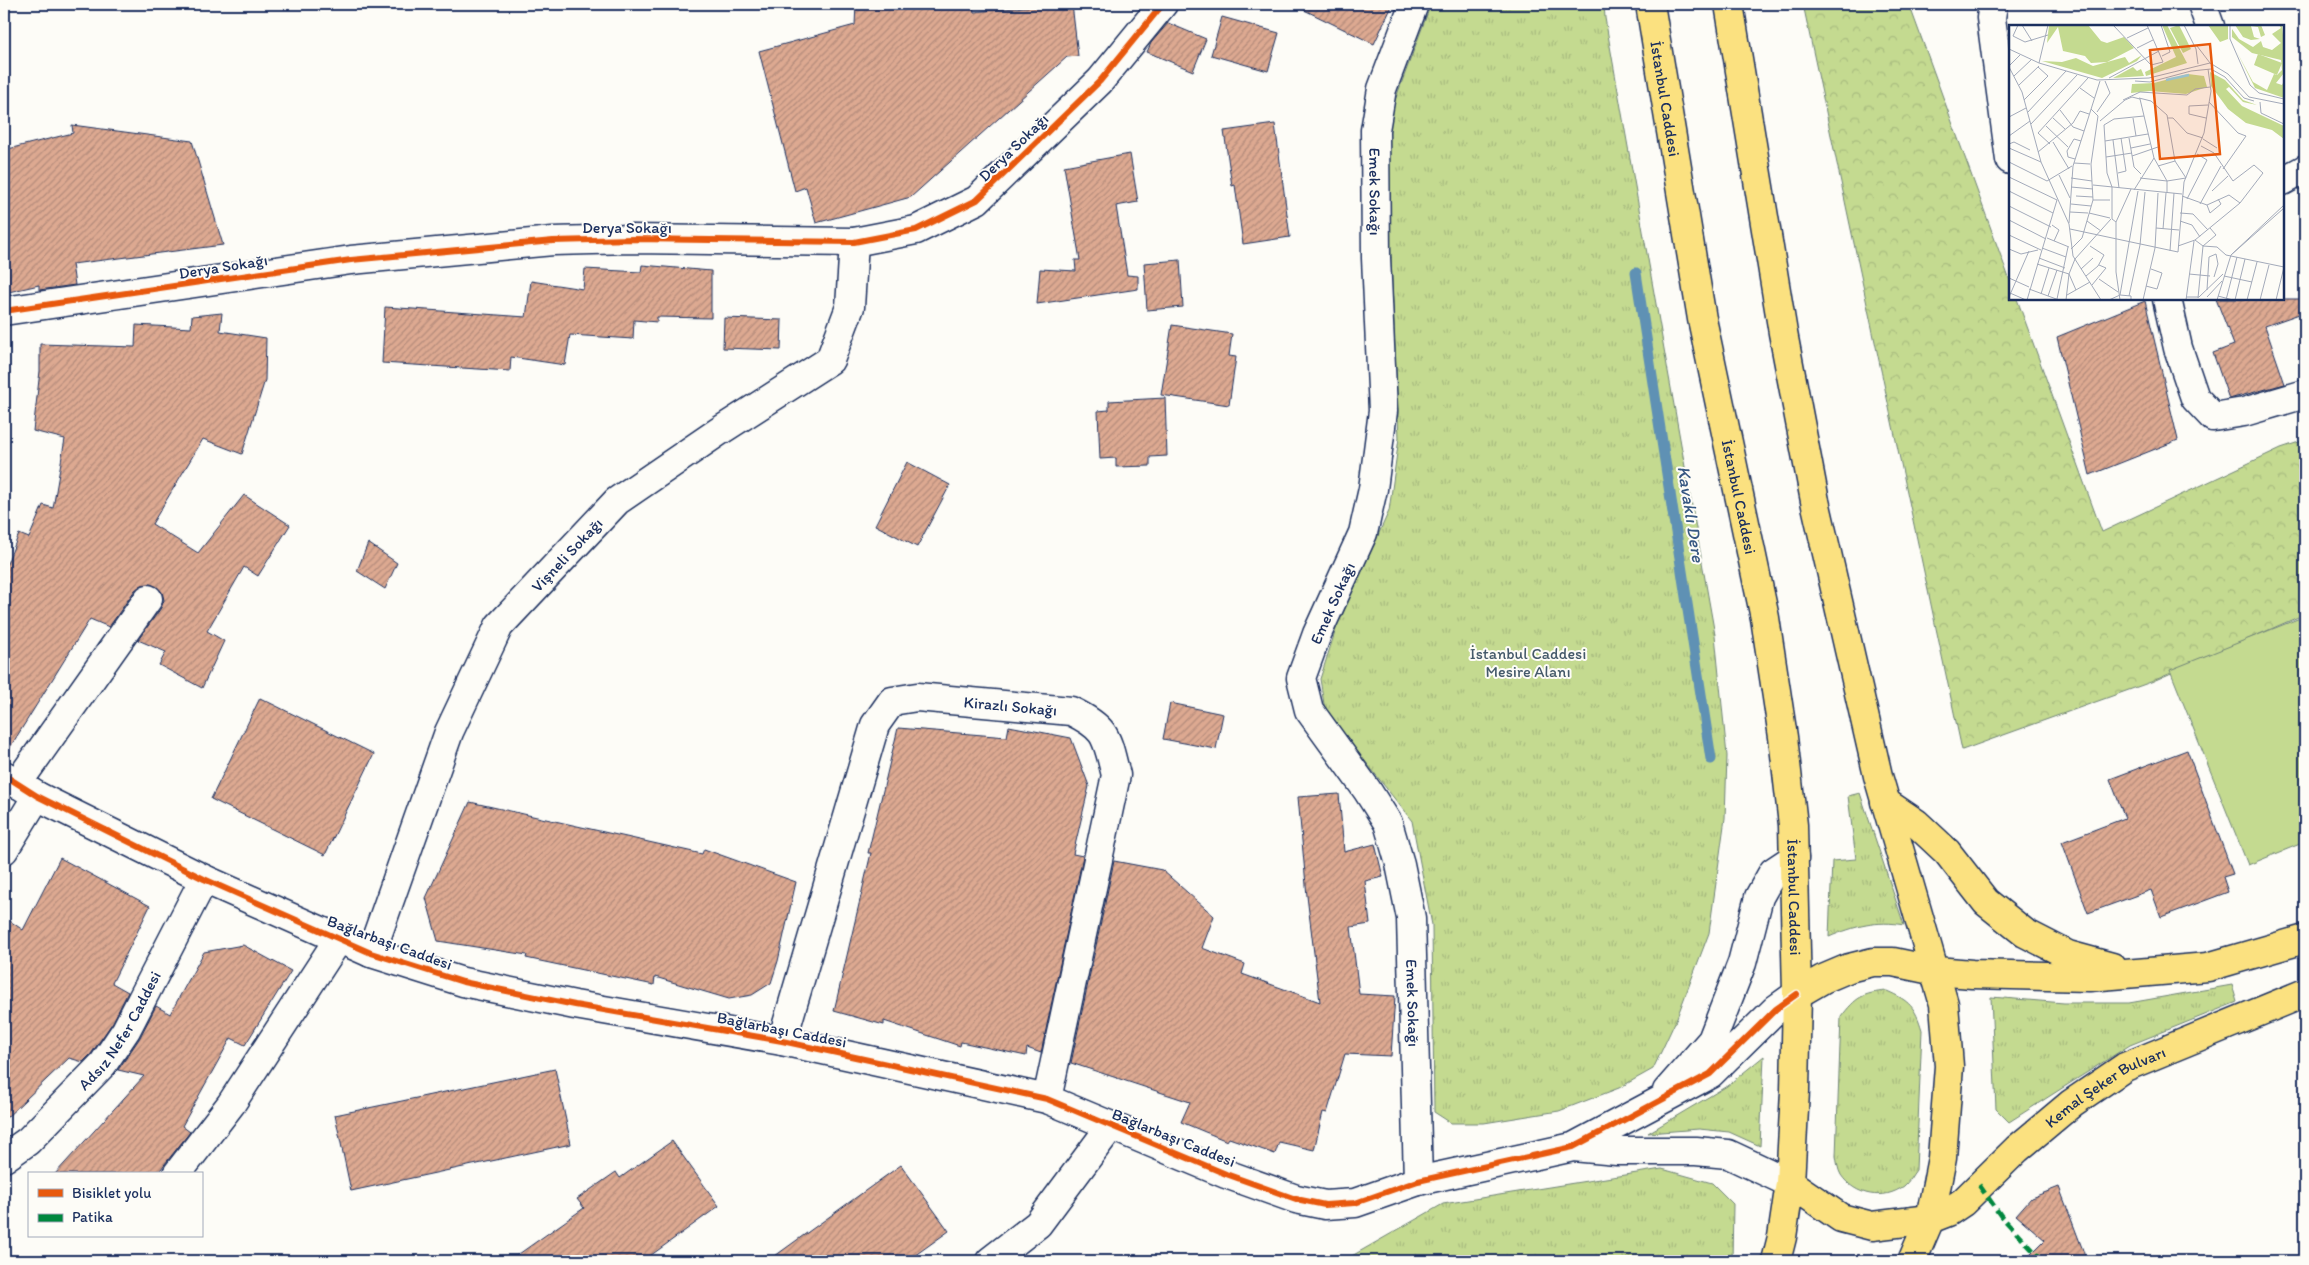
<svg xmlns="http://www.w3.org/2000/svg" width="2309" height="1265" font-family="Itim,sans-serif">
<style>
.grass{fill:url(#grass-tufts);stroke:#708477}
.forest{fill:url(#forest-crowns);stroke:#708477}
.pitch{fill:#c4da90;stroke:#708477}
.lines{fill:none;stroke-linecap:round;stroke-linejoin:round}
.stream{stroke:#5f91b4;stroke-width:11}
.building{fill:url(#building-hatch);stroke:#1b2f5e}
.minor-casing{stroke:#1b2f5e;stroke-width:31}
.tertiary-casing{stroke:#1b2f5e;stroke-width:31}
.primary-casing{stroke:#1b2f5e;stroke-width:31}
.minor{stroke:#fdfcf7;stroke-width:28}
.tertiary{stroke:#fdfcf7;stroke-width:28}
.primary{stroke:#fbe180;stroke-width:28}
.quiet{stroke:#00873e;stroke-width:5;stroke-dasharray:10 5;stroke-linecap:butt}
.cycleway-casing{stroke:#fdfcf7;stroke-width:9}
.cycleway{stroke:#e8590c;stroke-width:6}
.labels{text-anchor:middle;stroke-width:4;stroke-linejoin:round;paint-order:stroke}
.street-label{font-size:16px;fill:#1b2f5e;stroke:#fdfcf7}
.park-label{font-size:16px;fill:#455a6a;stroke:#fdfcf7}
.water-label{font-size:18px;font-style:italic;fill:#375882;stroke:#fdfcf7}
.inset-river{fill:none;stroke:#8cd3ed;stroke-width:2.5}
.inset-road{fill:none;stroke:#a3aaba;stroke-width:1}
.view{fill:#e8590c;fill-opacity:0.15;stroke:#e8590c;stroke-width:2.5}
.inset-edge{fill:none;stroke:#1b2f5e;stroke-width:2.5}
</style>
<defs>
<pattern id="grass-tufts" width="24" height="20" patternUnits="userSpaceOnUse" patternTransform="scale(1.25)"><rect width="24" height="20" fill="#c4da90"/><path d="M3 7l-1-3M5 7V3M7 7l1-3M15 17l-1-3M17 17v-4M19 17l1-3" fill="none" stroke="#a8bb7f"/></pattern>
<pattern id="forest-crowns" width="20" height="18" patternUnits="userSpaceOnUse" patternTransform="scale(1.25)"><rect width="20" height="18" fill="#c4da90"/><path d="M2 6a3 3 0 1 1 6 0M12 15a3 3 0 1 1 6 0" fill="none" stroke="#a8bb7f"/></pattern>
<pattern id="building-hatch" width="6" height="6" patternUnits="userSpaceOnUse" patternTransform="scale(1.25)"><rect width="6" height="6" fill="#dda991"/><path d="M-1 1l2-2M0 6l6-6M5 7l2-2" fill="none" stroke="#b28a7a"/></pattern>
</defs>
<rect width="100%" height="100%" fill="#fdfcf7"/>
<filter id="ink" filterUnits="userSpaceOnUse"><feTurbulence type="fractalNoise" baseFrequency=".02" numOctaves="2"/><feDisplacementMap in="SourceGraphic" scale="10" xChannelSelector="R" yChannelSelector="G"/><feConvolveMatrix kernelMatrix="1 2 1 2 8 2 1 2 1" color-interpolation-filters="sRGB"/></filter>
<g filter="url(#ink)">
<path class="grass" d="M 1431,4 L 1604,4 L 1605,18 L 1715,635 L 1727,756 L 1725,818 L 1709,933 L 1676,1020 L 1653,1069 L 1619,1088 L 1559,1111 L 1484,1123 L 1451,1123 L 1434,1112 L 1432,925 L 1412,821 L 1325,710 L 1320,679 L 1337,626 L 1389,511 L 1399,438 L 1385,127 Z
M 1860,793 L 1904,925 C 1877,920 1855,926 1829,937 L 1832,861 L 1856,859 L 1848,796 Z
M 2232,985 L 2237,1002 L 2130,1045 L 2009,1122 L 1996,1109 L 1991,997 L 2064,1003 L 2129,1003 Z
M 1887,991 C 1910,1001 1915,1007 1922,1030 L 1916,1170 C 1912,1175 1909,1182 1904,1186 C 1884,1201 1855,1196 1841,1175 C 1838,1170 1837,1162 1836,1156 L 1841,1017 C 1856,997 1863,993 1887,991 Z
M 1764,1056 L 1760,1146 L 1729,1132 L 1699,1129 L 1648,1133 L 1727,1086 Z
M 1662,1169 L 1712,1183 L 1733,1204 L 1732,1261 L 1343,1261 L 1443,1204 Z"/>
<path class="forest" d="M 1803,4 L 1909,4 L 2010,281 L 2010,299 L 2017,299 L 2102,532 L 2281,448 L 2305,440 L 2305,614 L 2151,682 L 1962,750 Z"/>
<path class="pitch" d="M 2305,616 L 2305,842 L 2248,865 L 2170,670 Z"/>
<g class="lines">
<path class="stream" d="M 1636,273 L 1711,759"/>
</g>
<path class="building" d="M 856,4 L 973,4 L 974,12 L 1054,4 L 1072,4 L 1078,56 L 1067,57 L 911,197 L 816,223 L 806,187 L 795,191 L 759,51 L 855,25 Z
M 1292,4 L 1393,4 L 1374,44 Z
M 1222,17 L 1279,33 L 1268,71 L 1211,55 Z
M 1168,23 L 1206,39 L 1193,71 L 1147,52 L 1151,43 Z
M 1275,124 L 1290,237 L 1243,244 L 1235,185 L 1232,186 L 1224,131 Z
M 72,125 L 192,141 L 223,245 L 72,264 L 75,285 L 39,290 L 39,285 L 4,293 L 4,150 L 73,133 Z
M 1130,154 L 1138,202 L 1116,206 L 1127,275 L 1138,276 L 1138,289 L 1037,304 L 1040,269 L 1076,271 L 1075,260 L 1080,260 L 1064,166 Z
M 1180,260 L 1183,307 L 1147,310 L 1144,263 Z
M 642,265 L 711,271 L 711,318 L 657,317 L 657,322 L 634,320 L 633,339 L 570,335 L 565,365 L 511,357 L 510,371 L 382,363 L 385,307 L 526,317 L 531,281 L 583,289 L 585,269 L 641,272 Z
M 2216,299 L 2305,299 L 2305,312 L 2265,326 L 2285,384 L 2229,399 L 2213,353 L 2234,345 Z
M 2145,301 L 2178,440 L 2090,475 L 2057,337 Z
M 222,313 L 220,331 L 266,338 L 265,380 L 242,454 L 203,439 L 152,524 L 198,553 L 244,495 L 290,525 L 258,576 L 244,567 L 207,631 L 224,641 L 202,688 L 159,665 L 166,652 L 138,640 L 161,608 L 164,600 L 162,592 L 157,587 L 150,584 L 142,585 L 135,590 L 109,627 L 90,619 L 4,757 L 4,571 L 19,534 L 29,538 L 43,505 L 53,508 L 65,439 L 33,431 L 40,371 L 40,344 L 135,347 L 136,325 L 191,328 L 192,316 Z
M 724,318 L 782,320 L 781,350 L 723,348 Z
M 1172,325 L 1232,334 L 1229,356 L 1236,357 L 1229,405 L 1161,395 Z
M 1165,398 L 1167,456 L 1150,457 L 1150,466 L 1116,467 L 1116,458 L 1100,459 L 1098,411 L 1109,410 L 1109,401 Z
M 907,462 L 950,485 L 917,547 L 875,525 Z
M 368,543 L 397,563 L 385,589 L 357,571 Z
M 260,698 L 374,754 L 325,855 L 211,799 Z
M 1170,703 L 1223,714 L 1216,749 L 1163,739 Z
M 1009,726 L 1071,738 L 1089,786 L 1073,854 L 1083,856 L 1041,1053 L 1027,1048 L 1026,1056 L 961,1042 L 960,1046 L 884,1021 L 884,1025 L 834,1011 L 871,853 L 868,853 L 898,728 L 1007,737 Z
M 2187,750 L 2233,874 L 2223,877 L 2228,892 L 2161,917 L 2151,890 L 2088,913 L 2062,842 L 2125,818 L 2110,779 Z
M 1339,794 L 1344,852 L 1375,844 L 1383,877 L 1365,881 L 1370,924 L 1351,927 L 1359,994 L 1395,996 L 1391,1056 L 1345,1054 L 1327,1113 L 1323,1112 L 1314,1150 L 1279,1142 L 1275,1154 L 1229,1138 L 1227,1141 L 1181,1122 L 1190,1102 L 1071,1063 L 1114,861 L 1162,870 L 1214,916 L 1202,948 L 1245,964 L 1242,974 L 1320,1002 L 1307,896 L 1298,797 Z
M 470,802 L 702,854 L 704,849 L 796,882 L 778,961 L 771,983 L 752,995 L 729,999 L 655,977 L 654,985 L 526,958 L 527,955 L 438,941 L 426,898 Z
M 60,858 L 150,906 L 112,983 L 128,992 L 113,1022 L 91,1054 L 83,1062 L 69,1058 L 4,1120 L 4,917 L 23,930 Z
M 243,945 L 291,971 L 245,1045 L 231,1038 L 182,1126 L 190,1132 L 157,1174 L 55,1174 L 144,1076 L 118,1070 L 139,1039 L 156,1006 L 170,1014 L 204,952 Z
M 555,1069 L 571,1144 L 351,1191 L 335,1115 Z
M 672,1141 L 719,1206 L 643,1261 L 509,1261 L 584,1208 L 577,1199 L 616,1172 L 620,1178 Z
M 901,1165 L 949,1231 L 907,1261 L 768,1261 Z
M 2059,1187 L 2087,1261 L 2024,1261 L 2045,1240 L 2016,1215 L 2031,1198 Z"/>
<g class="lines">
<g class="minor-casing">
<g id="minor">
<path id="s1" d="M 1414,4 L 1382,89 L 1375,130 L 1376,258 L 1383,411 L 1373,489 L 1363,533 L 1317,634 L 1301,678 L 1309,710 L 1367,790 L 1388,823 L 1400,864 L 1411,918 L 1418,1181"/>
<path d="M 1993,4 L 1991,18 L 2010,160"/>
<path d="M 2202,4 L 2210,26"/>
<path d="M 2283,181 L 2305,169"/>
<path d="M 2167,299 L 2178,348 L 2195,398 L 2213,417 L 2244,412 L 2305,394"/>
<path d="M 4,311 L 351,260 L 553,241 L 632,239 L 854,242 L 916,230 L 977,200 L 1100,81 L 1163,4"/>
<path d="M 17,784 L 148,599"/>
<path d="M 4,850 L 37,796"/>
<path id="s2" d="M 371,953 L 449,732 L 499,626 L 617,501 L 718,432 L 830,360 L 850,307 L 854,242"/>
<path id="s3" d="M 782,1041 L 875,725 L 892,701 L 917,697 L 1071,711 C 1108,729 1106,737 1116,775 L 1047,1099"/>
<path id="s4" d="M 4,1158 L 28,1141 L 103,1064 L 126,1030 L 204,879"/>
<path d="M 177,1174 L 231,1104 L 338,940"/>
<path d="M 990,1261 L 1038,1224 L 1111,1126"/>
</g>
</g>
<g class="tertiary-casing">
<path id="tertiary" d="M 4,775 L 37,796 L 204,879 L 371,953 L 463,982 L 575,1005 L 782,1041 L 1047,1099 L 1226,1174 L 1296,1199 L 1325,1205 L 1355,1203 L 1418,1181 L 1573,1147 L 1710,1074 L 1776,1009 L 1797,994
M 1667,1091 L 1712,1040 L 1742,963 L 1759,897 L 1773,872 L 1794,858
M 1573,1147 L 1617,1151 L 1696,1151 L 1728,1154 L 1790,1183"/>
</g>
<g class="primary-casing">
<g id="primary">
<path id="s5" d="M 1650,4 L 1702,319 L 1765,618 L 1783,737 L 1793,825 L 1797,994 L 1795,1091 L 1790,1183 L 1782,1237 L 1776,1261"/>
<path d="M 1729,4 L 1783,333 L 1815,501 L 1878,776 L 1944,1004 L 1949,1066 L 1942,1158 L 1930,1219 L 1912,1261"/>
<path d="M 1885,802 L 1916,823 L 1947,852 L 1986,902 L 2025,933 L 2068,955 L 2112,967"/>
<path d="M 1797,994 L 1823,979 L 1849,968 L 1873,962 L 1893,962 L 1936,971 L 1972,974 L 2089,977 L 2208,967 L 2305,939"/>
<path id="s6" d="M 1790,1183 L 1841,1218 L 1872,1226 L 1930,1219 L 1948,1212 L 1963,1202 L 2017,1149 L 2072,1103 L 2125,1067 L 2305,993"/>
</g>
</g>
<use href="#minor" class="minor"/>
<use href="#tertiary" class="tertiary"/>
<use href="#primary" class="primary"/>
<path class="quiet" d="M 1979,1185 L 2001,1216 L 2043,1261"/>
<g class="cycleway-casing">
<path id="cycleway" d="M 4,311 L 351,260 L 553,241 L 632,239 L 854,242 L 916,230 L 977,200 L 1100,81 L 1163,4
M 4,775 L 37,796 L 204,879 L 371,953 L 463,982 L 575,1005 L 782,1041 L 1047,1099 L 1226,1174 L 1296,1199 L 1325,1205 L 1355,1203 L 1418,1181 L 1573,1147 L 1710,1074 L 1776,1009 L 1797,994"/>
</g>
<use href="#cycleway" class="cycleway"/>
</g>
</g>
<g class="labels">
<g class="street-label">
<text dy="6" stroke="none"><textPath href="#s5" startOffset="96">İstanbul Caddesi</textPath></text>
<text transform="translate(1013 147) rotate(-44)" y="6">Derya Sokağı</text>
<text dy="6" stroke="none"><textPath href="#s1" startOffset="194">Emek Sokağı</textPath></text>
<text x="627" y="233">Derya Sokağı</text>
<text transform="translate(223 266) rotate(-9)" y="6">Derya Sokağı</text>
<text dy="6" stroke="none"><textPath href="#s5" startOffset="501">İstanbul Caddesi</textPath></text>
<text dy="6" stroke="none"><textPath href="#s2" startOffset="450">Vişneli Sokağı</textPath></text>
<text transform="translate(1332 603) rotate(-66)" y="6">Emek Sokağı</text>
<text dy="6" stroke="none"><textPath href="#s3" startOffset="478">Kirazlı Sokağı</textPath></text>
<text dy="6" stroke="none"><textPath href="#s5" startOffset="906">İstanbul Caddesi</textPath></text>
<text transform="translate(390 942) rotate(20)" y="6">Bağlarbaşı Caddesi</text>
<text dy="6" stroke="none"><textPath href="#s1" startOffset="1049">Emek Sokağı</textPath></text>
<text dy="6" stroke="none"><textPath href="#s4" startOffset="174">Adsız Nefer Caddesi</textPath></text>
<text transform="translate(782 1029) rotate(11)" y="6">Bağlarbaşı Caddesi</text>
<text dy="6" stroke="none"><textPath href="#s6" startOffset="374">Kemal Şeker Bulvarı</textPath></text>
<text transform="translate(1174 1137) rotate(22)" y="6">Bağlarbaşı Caddesi</text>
</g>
<g class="park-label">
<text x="1528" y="659">İstanbul Caddesi<tspan x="1528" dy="18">Mesire Alanı</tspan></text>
</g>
<g class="water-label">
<text transform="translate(1691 514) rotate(81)" y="6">Kavaklı Dere</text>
</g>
</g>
<g transform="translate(2009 25)">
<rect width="275" height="275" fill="#fdfcf7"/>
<path d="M 40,0 L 79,0 L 92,16 L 98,18 L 115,12 L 125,23 L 98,37 L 82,38 L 76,31 L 54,26 L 49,2 L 38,18 ZM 199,0 L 219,0 L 219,14 L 211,17 ZM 226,0 L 252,0 L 256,10 L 252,12 L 249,2 L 242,1 L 245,12 L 251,14 L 242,15 L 234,12 ZM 270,0 L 273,0 L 275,20 L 275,48 L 267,58 L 273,60 L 275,56 L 275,73 L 246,63 L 228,27 L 244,57 L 258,65 L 265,49 L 268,50 L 273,45 L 272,35 L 243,28 L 223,12 L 223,4 L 230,14 L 244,22 L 252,16 L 254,22 L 263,25 L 272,18 L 263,9 L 272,3 ZM 133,30 L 128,36 L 93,53 L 33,36 L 53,37 L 67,33 L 84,41 L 116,32 L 120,38 ZM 124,42 L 128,46 L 132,44 L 135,51 L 104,53 ZM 201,47 L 216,55 L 234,75 L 248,80 L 234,77 L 220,62 L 217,64 L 233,81 L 275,101 L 275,114 L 263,105 L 237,98 L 219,84 L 202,61 ZM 179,49 L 195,51 L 198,62 L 177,69 L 141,66 L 122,68 L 123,59 L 145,58 Z" fill="#c4da90"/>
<path d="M 153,0 L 158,0 L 178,38 L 137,51 L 136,47 L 167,32 Z" fill="#c4da90"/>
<path d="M 170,0 L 182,24 L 174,28 L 161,3 ZM 249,29 L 273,38 L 268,50 L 245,40 Z" fill="#c4da90"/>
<path class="inset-river" d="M 157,55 L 180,50"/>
<path class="inset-road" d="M 9,0 L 4,11 L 16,17 L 39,10M 13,0 L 23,16M 104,0 L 142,40 L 154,37 L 138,0M 152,0 L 161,27 L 153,31M 175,0 L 187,24 L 189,39M 221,0 L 221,14 L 241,60 L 250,68 L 275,74M 118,13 L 139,3M 188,21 L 201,38M 128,23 L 144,15M 0,24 L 30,38 L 88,55 L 140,53 L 201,38 L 219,49 L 240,72 L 275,79M 30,38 L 39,0M 0,41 L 11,30M 0,42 L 13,67 L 32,137 L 60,199 L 64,231 L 92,275M 5,51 L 22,35M 100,53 L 150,26M 126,56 L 141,57 L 182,46 L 202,44 L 216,52 L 235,73 L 245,76M 10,60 L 30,41M 71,63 L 85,73M 130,73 L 142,76 L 158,90 L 166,136 L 177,153 L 158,156 L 131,153M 15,75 L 39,51 L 29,42M 114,75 L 131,67 L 178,70 L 186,64 L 201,62M 200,77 L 229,108 L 237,111 L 214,144M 251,77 L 252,88 L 275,99M 51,85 L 64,102 L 75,106M 19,87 L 57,46M 88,87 L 101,68 L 96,56M 0,92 L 17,83M 44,93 L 56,104M 124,93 L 127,111M 159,93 L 164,93 L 178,108 L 194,113M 197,93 L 180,89 L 180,81 L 199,80M 91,96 L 116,75 L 123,72 L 131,74 L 145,133 L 158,156 L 158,168M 22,99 L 68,50M 95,100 L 98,148 L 103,162 L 103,194 L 107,197 L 107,247 L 111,275M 95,100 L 105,94 L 135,91M 37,101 L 59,122M 0,111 L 21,96M 120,113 L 125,142 L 132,149M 194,114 L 208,123M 104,115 L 110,163M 96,116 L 139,109M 44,117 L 60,144M 0,119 L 5,117 L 21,125M 41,119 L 29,108 L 79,53M 192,121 L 205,128 L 224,156M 0,123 L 32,137M 122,123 L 141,119M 29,127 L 64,98 L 71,86 L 80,89M 123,131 L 149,122M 97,132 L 123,128M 66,134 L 59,132 L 58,126 L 65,114 L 72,116M 0,137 L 38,156 L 63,141M 65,138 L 81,139M 149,141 L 166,136M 109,148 L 117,146 L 112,113M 50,150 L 61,173M 0,152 L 48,175 L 18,275M 62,153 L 83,156M 84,160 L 173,169M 62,162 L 84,164M 125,165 L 145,133M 0,166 L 44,188M 203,166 L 219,151M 67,171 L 84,172M 173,171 L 198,180 L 220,170 L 231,178M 178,174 L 198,135 L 188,129M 84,175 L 101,175M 62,179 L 82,181M 191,179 L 212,141M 198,180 L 201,188 L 212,179 L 209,174M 0,181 L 42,202M 61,187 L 79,188M 80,188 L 101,193M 171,188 L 184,189 L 199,205M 0,195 L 37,214M 78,196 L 92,206M 171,196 L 183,200 L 191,212M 107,197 L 122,164M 60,198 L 64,141 L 91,56M 43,200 L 50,205 L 45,216M 147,203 L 170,205M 61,204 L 169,227 L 175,157 L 195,108 L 202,66 L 199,44M 154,204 L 157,168M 0,210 L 32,225M 38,213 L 60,222M 186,215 L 194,221 L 208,222 L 217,230 L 275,242M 169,221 L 186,215 L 231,178 L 254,148 L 245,140 L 224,156M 33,223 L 57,232M 0,224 L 12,229 L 29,225M 62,224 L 73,213 L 84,175 L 82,139 L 89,91 L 82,84M 161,226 L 165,168M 222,230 L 275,180M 30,233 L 56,243M 28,239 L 60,249 L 67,265M 72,244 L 84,233M 180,249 L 201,251M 77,251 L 89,241 L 95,230 L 81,221M 215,251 L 243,257M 0,253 L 20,262M 90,254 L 109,267M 83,260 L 97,243 L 90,240M 137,261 L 148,264 L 153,248 L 142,244M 20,264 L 50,275M 198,265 L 200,232 L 207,229 L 209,239 L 205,252M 1,268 L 17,275M 32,269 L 40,243M 58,270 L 81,257M 111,270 L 129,166M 39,271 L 48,245M 120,271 L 131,220 L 136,167M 209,271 L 224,275M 0,272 L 20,226M 177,272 L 190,272 L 214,249M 198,272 L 213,256M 189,273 L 194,221 L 207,210 L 201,203M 48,274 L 59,222M 57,275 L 60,249 L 66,234 L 102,194M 100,275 L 111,270 L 122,271 L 122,275M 134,275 L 146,223 L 149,168M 177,275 L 185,216M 208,275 L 222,230 L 275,183M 217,275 L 228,232M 226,275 L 236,234M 238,275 L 248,237M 251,275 L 260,240M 267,275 L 275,242"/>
<path class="view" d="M 201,19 L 211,129 L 151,134 L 141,25 Z"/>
<rect width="275" height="275" class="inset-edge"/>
</g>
<rect width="2309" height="1265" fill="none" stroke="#fdfcf7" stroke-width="20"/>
<rect x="10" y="10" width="2289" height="1245" fill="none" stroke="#1b2f5e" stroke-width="2" filter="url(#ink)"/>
<rect x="28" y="1172" width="175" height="65" fill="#fdfcf7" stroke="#a3aaba"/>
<rect x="38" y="1189" width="25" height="8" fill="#e8590c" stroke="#a3aaba"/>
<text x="72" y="1198" font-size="15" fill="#1b2f5e">Bisiklet yolu</text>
<rect x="38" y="1214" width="25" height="8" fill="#00873e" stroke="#a3aaba"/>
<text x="72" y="1222" font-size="15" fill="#1b2f5e">Patika</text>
</svg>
